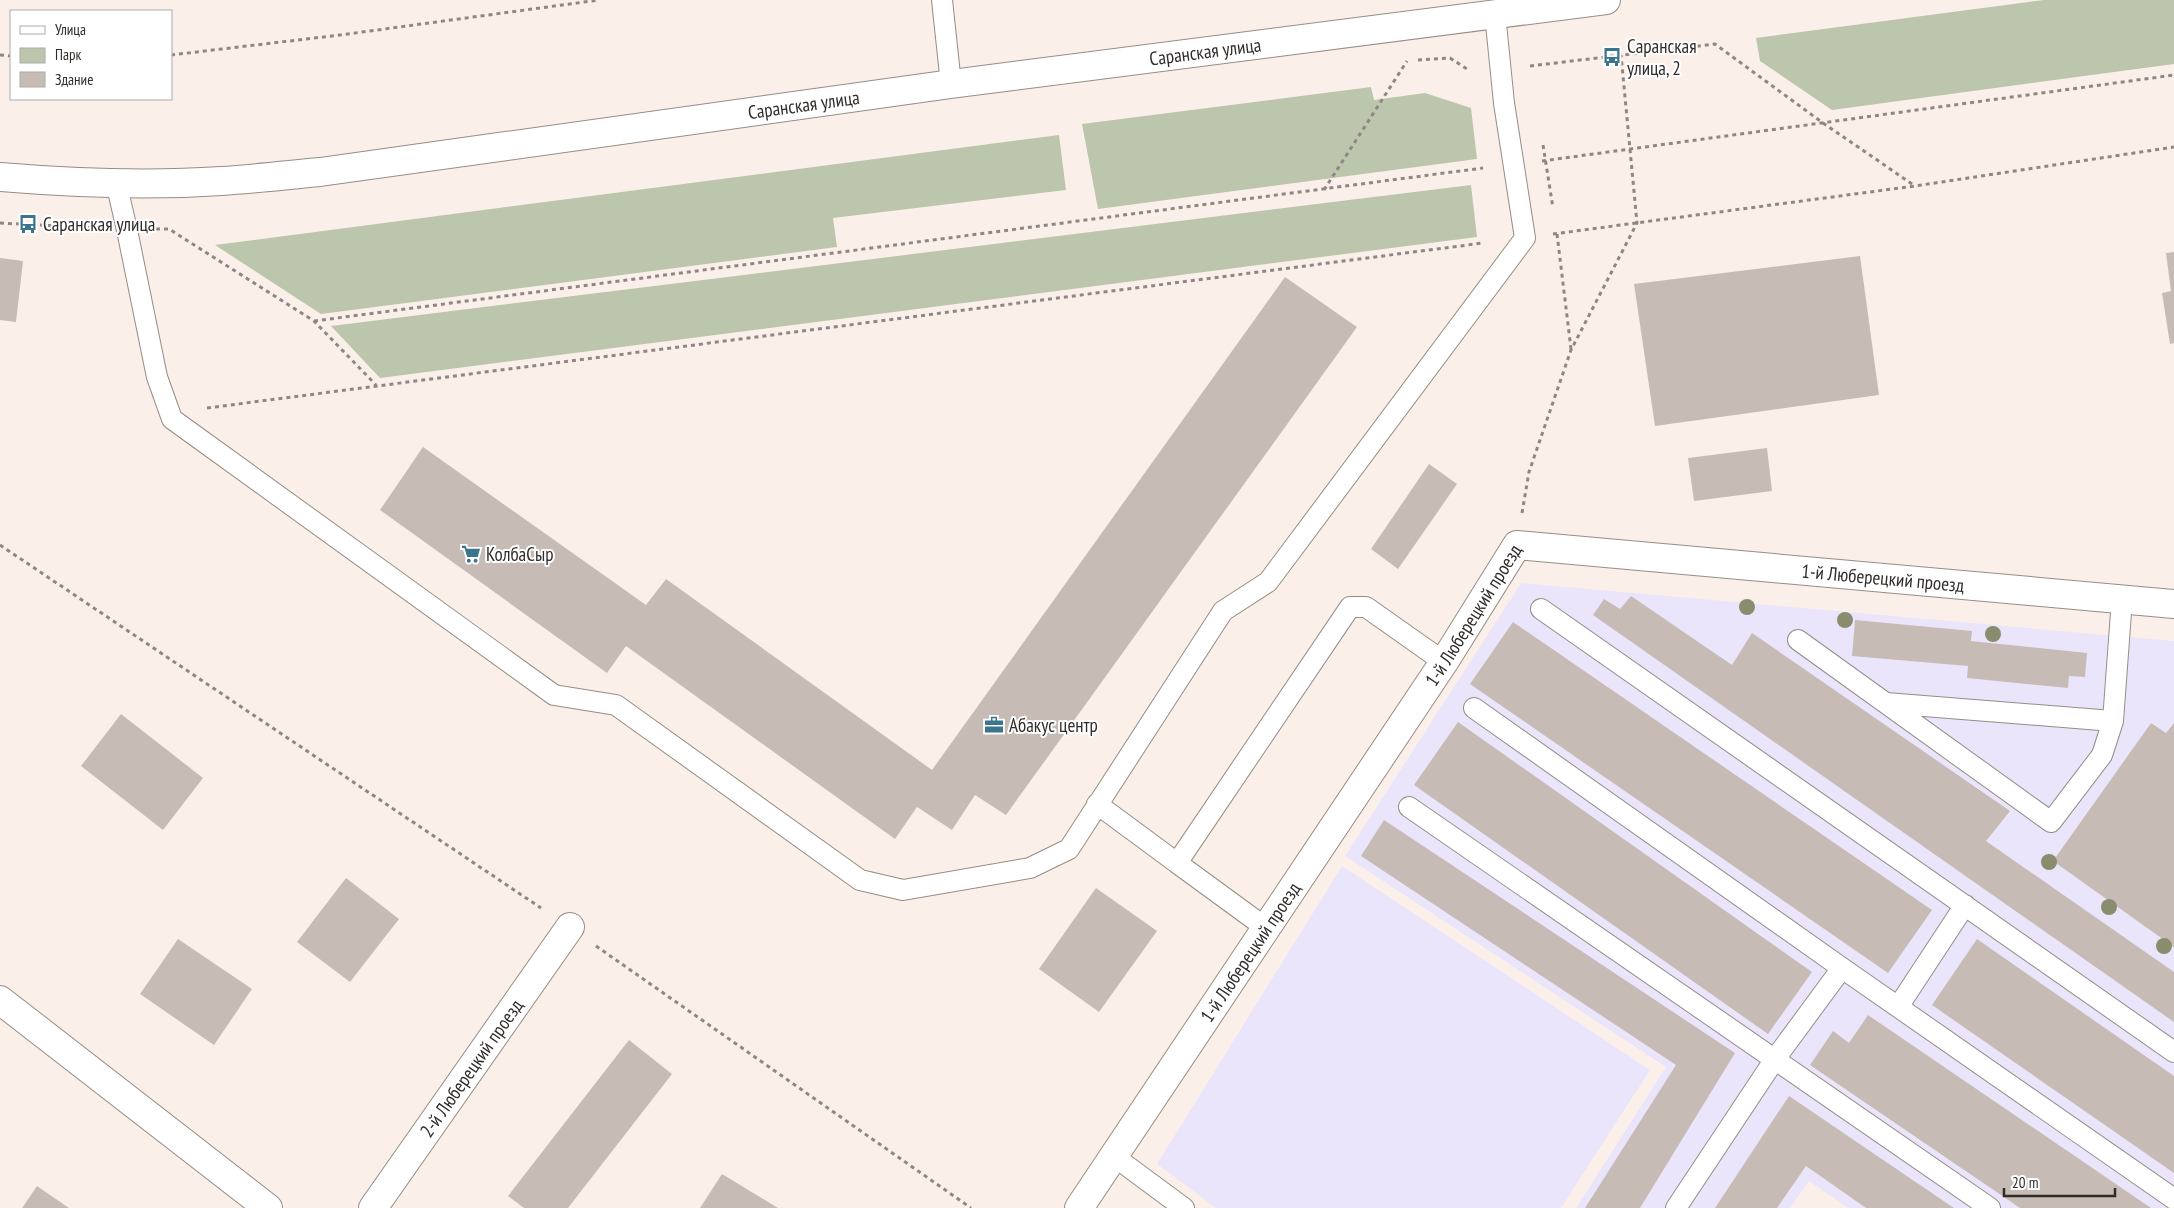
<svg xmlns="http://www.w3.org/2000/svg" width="2174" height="1208" font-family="'PT Sans Narrow',sans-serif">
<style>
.industrial{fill:#eae5fb}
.green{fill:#bcc6ac}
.building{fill:#c7bcb5}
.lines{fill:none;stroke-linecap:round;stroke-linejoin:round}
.lane-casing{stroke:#968c86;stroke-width:22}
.street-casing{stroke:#968c86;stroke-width:30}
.secondary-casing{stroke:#968c86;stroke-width:30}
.path{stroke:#8e8783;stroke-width:3;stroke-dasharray:4 4;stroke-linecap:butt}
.lane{stroke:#fff;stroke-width:20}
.street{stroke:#fff;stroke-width:28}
.secondary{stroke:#fff;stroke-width:28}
.tree{fill:#8a8c6e}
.labels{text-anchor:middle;stroke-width:4;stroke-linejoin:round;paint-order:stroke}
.poi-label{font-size:19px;fill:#302c2a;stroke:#fff;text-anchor:start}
.street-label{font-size:19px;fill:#302c2a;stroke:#fff}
</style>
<rect width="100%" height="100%" fill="#fbf0e9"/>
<path class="industrial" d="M 1521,583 L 2174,641 L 2174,1208 L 1848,1208 L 1809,1181 L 1790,1208 L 1576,1208 L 1666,1067 L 1345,856 Z
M 1342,866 L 1650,1070 L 1561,1208 L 1216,1208 L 1157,1164 Z"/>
<path class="green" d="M 2044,0 L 2174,0 L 2174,64 L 1832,110 L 1760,61 L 1756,38 Z
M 1371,87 L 1374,100 L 1425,93 L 1471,108 L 1477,159 L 1098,209 L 1082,124 Z
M 1059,135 L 1066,190 L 833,218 L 837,247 L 321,314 L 215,245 Z
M 1471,185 L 1477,237 L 380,378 L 331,326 Z"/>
<path class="building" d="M 2174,252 L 2174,343 L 2170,344 L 2162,293 L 2171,291 L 2166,253 Z
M 1860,256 L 1879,395 L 1655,426 L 1634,284 Z
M 0,258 L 23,261 L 16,322 L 0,320 Z
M 1285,277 L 1357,327 L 1006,815 L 975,795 L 952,830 L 917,807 L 895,839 L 626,646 L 607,673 L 380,510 L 423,447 L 646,605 L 666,579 L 932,770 Z
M 1767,448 L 1772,491 L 1694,501 L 1688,458 Z
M 1429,464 L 1457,484 L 1398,569 L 1371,549 Z
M 1631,596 L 1732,665 L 1752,633 L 2010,811 L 1986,841 L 2174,972 L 2174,1022 L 1593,615 L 1604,599 L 1620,609 Z
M 1855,620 L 1972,631 L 1971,641 L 2087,653 L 2085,677 L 2069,676 L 2068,688 L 1967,678 L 1968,666 L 1852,656 Z
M 1513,622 L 1932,910 L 1888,973 L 1470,684 Z
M 121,714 L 203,778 L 163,830 L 81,766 Z
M 1458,722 L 1812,972 L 1768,1034 L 1414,785 Z
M 2151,723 L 2166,733 L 2174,723 L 2174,947 L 2053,861 Z
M 1384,820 L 1735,1053 L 1640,1208 L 1585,1208 L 1676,1065 L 1361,856 Z
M 346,878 L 399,919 L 350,982 L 297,942 Z
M 1096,888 L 1157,931 L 1099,1012 L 1039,969 Z
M 178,939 L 252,989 L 214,1045 L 140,994 Z
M 1977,939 L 2174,1076 L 2174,1173 L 1932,1005 Z
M 1868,1015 L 2151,1208 L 2020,1208 L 1810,1065 L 1833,1031 L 1849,1043 Z
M 629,1040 L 672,1074 L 568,1208 L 524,1208 L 508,1196 Z
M 1789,1096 L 1954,1208 L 1866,1208 L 1806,1166 L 1777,1208 L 1715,1208 Z
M 722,1174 L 778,1208 L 700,1208 Z
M 37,1186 L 69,1208 L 22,1208 Z"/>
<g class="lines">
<g class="lane-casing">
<path id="lane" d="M 942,0 L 951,84
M 116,182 L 127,230 L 157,377 L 172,419 L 554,695 L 616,705 L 860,880 L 903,890 L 1030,868 L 1069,849 L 1223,611 L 1268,582 L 1525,238 L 1504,103 L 1495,14
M 1541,609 L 2174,1052
M 1798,640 L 2051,822 L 2102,755 L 2113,721 L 2122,599
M 1886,703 L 2113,721
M 1474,708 L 1842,968 L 2174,1199
M 1097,804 L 1177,863
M 1409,807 L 1990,1208
M 1266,928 L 1177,863 L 1350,607 L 1366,607 L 1444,662
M 1898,1007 L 1965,905
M 1115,1157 L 1184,1208
M 1676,1208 L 1775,1059 L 1842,968"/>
</g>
<g class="street-casing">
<g id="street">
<path d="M 0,1000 L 268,1208"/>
<path id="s1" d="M 373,1208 L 570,927"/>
<path id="s2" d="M 1079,1208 L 1444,662 L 1517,545 L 2174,604"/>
</g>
</g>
<g class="secondary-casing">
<g id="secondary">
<path id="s3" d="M 0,177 C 72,183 148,186 221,181 C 254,179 287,175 320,172 L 951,84 L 1606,0"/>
</g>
</g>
<path class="path" d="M 0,55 L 11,56
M 171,55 L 340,35 L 599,0
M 1418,60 L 1450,58 L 1470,71
M 1530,66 L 1715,44 L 1823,123 L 1915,186
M 1543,145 L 1553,208
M 1542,161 L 2174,75
M 1324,190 L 1407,61
M 0,223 L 95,228
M 156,229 L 169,229 L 314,321 L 376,385
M 1553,234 L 1915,186 L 2174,147
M 1557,234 L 1571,349
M 314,321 L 1483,168
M 207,408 L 1483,243
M 1522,513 L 1529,472 L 1571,350 L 1637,223 L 1621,55
M 0,545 L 541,908
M 596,946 L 971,1208"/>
<use href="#lane" class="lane"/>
<use href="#street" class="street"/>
<use href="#secondary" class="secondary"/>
</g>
<g class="tree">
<circle cx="1747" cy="607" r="8"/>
<circle cx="1845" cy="620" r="8"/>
<circle cx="1993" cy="634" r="8"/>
<circle cx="2049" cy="862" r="8"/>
<circle cx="2109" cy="907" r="8"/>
<circle cx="2164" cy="946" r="8"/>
</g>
<defs>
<g id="bus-bare" transform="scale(1.5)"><path d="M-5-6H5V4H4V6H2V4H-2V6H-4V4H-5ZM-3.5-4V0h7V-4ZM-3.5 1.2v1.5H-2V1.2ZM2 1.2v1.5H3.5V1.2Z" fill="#3a748d" stroke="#fff" stroke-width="2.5" paint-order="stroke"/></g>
<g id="supermarket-bare" transform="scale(1.5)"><path d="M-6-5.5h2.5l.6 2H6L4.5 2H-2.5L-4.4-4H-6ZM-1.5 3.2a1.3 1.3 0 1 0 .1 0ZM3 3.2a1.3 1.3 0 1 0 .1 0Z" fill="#3a748d" stroke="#fff" stroke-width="2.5" paint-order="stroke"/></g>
<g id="office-bare" transform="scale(1.5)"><path d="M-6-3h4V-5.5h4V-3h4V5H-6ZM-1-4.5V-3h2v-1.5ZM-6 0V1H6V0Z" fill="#3a748d" stroke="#fff" stroke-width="2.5" paint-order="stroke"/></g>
</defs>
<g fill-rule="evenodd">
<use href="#bus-bare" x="1612" y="57"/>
<use href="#bus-bare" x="28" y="224"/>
<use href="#supermarket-bare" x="471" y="554"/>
<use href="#office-bare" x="994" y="725"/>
</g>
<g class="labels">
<g class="poi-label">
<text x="1627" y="53">Саранская<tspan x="1627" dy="22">улица, 2</tspan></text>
<text x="43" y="231">Саранская улица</text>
<text x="486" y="561">КолбаСыр</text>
<text x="1009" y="732">Абакус центр</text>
</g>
<g class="street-label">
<text dy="7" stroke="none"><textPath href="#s3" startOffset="1214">Саранская улица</textPath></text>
<text dy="7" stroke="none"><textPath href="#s3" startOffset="809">Саранская улица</textPath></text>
<text dy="7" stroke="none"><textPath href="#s2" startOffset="1162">1-й Люберецкий проезд</textPath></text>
<text dy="7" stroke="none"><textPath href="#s2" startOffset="712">1-й Люберецкий проезд</textPath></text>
<text dy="7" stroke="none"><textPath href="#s2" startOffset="308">1-й Люберецкий проезд</textPath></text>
<text dy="7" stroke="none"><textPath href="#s1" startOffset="171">2-й Люберецкий проезд</textPath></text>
</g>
</g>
<rect x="10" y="10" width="162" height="90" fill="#ffffff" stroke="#acabaa"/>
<rect x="20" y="26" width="25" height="8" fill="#ffffff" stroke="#acabaa"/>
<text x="55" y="35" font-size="15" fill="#302c2a">Улица</text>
<rect x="20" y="48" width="25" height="15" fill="#bcc6ac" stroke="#acabaa"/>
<text x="55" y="60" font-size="15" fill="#302c2a">Парк</text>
<rect x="20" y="72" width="25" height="15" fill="#c7bcb5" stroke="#acabaa"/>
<text x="55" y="85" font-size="15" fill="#302c2a">Здание</text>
<path d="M2004 1188v8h111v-8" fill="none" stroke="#302c2a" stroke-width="2.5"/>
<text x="2012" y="1188" font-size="15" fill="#302c2a" stroke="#ffffff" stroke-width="4" paint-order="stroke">20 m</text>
</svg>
